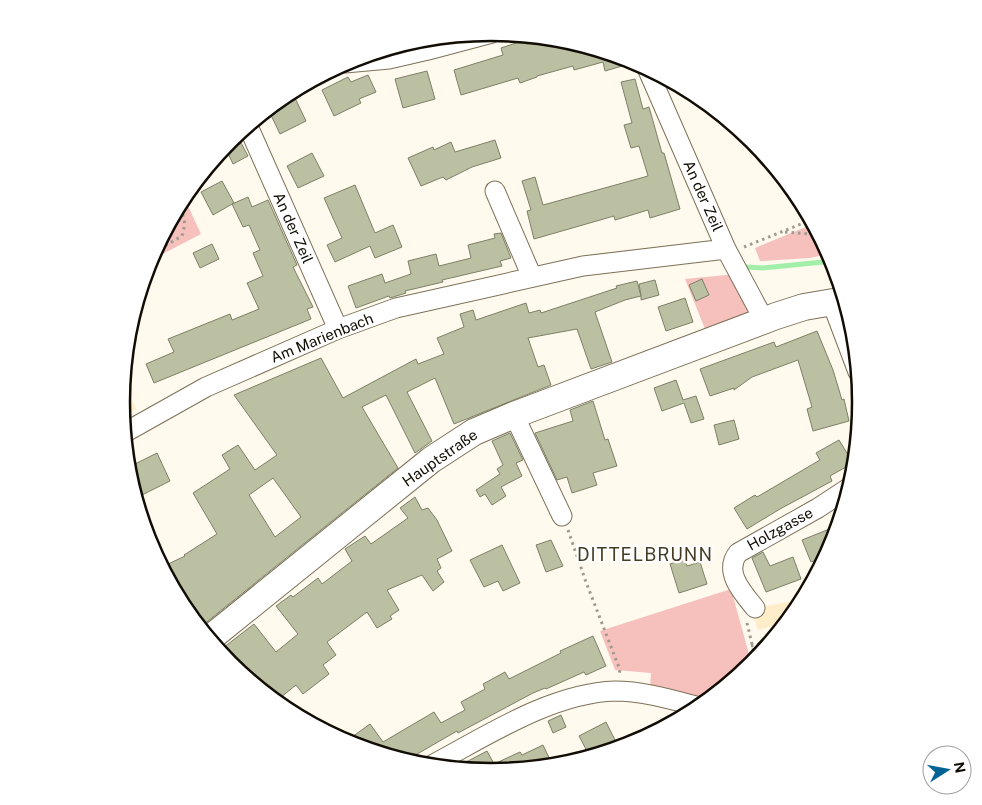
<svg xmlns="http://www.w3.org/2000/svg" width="982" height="805" font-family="'Public Sans',sans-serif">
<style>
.built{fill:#ffedca}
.green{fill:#f6c0bd}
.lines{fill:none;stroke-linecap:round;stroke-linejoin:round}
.stream{stroke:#a1efa8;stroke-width:5}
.building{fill:#bbc0a3;stroke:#7c8166;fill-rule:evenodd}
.street-casing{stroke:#7d7158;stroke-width:21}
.secondary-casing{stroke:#7d7158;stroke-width:28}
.path{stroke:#a09a90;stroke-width:3;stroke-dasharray:2.5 4;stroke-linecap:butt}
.street{stroke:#fff;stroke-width:19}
.secondary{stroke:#fff;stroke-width:26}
.labels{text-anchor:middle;stroke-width:4.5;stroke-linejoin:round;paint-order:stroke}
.street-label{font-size:15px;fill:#110c04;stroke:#fff}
.quarter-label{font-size:18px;letter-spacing:1px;fill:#453a23;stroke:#fff}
.rim{fill:none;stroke:#110c04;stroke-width:2.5}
</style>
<rect width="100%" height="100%" fill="#fff9ee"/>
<path class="built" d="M 123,382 L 136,409 L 122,415 L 121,402 Z
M 803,599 L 798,608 L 786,623 L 758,630 L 751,609 Z"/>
<path class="green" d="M 188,206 L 201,234 L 149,261 L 176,212 Z
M 813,224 L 829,254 L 810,258 L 760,261 L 755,248 Z
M 737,274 L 751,303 L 746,315 L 705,329 L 685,279 Z
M 731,589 L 752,665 L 708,701 L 650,687 L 651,673 L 615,670 L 600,631 Z"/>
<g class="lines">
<path class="stream" d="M 746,267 L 763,268 L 833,261"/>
</g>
<path class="building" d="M 548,38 L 563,40 L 636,62 L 605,71 L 603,62 L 574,70 L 573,66 L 537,76 L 537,77 L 520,83 L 518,78 L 461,95 L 454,70 L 503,55 L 501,48 L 525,40 L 527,44 Z
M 427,71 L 435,99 L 403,108 L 395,79 Z
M 368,75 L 376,92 L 359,99 L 361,103 L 334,116 L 322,90 L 348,77 L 351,82 Z
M 635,79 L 643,109 L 649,107 L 662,153 L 664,153 L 680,209 L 650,218 L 648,210 L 615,220 L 614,216 L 534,239 L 527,211 L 531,210 L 522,181 L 535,177 L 543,205 L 648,176 L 639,146 L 631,148 L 624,125 L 632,123 L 621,82 Z
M 295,98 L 306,121 L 280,134 L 269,111 Z
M 495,140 L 501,158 L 472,167 L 446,180 L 443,177 L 421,186 L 408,158 L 433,147 L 434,150 L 451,142 L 455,152 Z
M 240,141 L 248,156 L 233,164 L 226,149 Z
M 312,153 L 324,176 L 298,188 L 287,166 Z
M 222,181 L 234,203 L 213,215 L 201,192 Z
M 355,185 L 375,233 L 393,225 L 402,247 L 375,258 L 370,246 L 335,262 L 327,245 L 342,238 L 324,198 Z
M 248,197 L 252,207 L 268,200 L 297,265 L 293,267 L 313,307 L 307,309 L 311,319 L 154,383 L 146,364 L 174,352 L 168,339 L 230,314 L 232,320 L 259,309 L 247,283 L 263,276 L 253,253 L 260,250 L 249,225 L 243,227 L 232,204 Z
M 501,233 L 511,258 L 500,261 L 502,266 L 442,280 L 443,282 L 405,291 L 406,293 L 390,298 L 389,296 L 356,308 L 348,286 L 382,274 L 385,283 L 411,274 L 408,261 L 436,254 L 439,266 L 471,258 L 468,245 L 495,238 L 494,234 Z
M 212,244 L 219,259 L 200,268 L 193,253 Z
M 702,279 L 709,295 L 696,301 L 689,285 Z
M 655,280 L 659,295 L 641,300 L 641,296 L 625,300 L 595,312 L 612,362 L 591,369 L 577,329 L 528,338 L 538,367 L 544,365 L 551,385 L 454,424 L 435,378 L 407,392 L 432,441 L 415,453 L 386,395 L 362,407 L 398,468 L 203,625 L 186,596 L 179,600 L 162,567 L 185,556 L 184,555 L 217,534 L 193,493 L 230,469 L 222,455 L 238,445 L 255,470 L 277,455 L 234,395 L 321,358 L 343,398 L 416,359 L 418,364 L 444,354 L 437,338 L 464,327 L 460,314 L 473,310 L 476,320 L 526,303 L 529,313 L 540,310 L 541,313 L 617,288 L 616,286 L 637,281 L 641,296 L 639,284 ZM 273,478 L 301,517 L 275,537 L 249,495 Z
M 685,298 L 693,322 L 666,331 L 658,307 Z
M 817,331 L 833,370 L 842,400 L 844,399 L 849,421 L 813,431 L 807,409 L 812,407 L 798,360 L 752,377 L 734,390 L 734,388 L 710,396 L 700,369 L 774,342 L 776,347 Z
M 676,380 L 683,400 L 696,396 L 704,419 L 691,423 L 684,403 L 662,411 L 654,388 Z
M 593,401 L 605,440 L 608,439 L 617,466 L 593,473 L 597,485 L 572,493 L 567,477 L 557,480 L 535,433 L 573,421 L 570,410 Z
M 734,420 L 739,439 L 719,445 L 714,425 Z
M 510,433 L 523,460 L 516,463 L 522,476 L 501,487 L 506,496 L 492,505 L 485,494 L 480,497 L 476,490 L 500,474 L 497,469 L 503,465 L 492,441 Z
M 839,440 L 853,463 L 830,476 L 832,481 L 780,509 L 747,529 L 734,508 L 755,495 L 757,497 L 820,460 L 816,453 Z
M 157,453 L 170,481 L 138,497 L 131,483 L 127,468 Z
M 415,497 L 422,510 L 428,508 L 437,520 L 452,551 L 437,559 L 441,568 L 437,571 L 444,582 L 433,591 L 422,575 L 387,590 L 399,610 L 390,616 L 392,619 L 377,628 L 367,612 L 327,642 L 336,655 L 323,665 L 329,674 L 303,694 L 296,685 L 275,702 L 229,664 L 219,651 L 254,624 L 276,652 L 298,634 L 276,606 L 291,595 L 293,597 L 318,578 L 322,584 L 352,561 L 345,549 L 365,536 L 371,544 L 408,518 L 400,508 Z
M 832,528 L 835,537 L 827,556 L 811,562 L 802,540 Z
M 551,540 L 563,566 L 546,572 L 536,545 Z
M 502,545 L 520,583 L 503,591 L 498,581 L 484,587 L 470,560 Z
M 763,552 L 770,566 L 793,557 L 801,579 L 766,592 L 752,558 Z
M 684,559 L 687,566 L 700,562 L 707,584 L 679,593 L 670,564 Z
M 593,636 L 606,666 L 586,675 L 584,672 L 546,689 L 545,688 L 533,693 L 458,733 L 457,731 L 405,761 L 345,742 L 370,724 L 383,742 L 434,712 L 441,723 L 465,710 L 461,702 L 485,689 L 483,684 L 505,672 L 509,679 L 561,653 L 560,651 Z
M 561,715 L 566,727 L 553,733 L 548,721 Z
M 606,722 L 619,748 L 590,757 L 579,736 Z
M 543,745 L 553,766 L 491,772 L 453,769 L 487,751 L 494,764 L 520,752 L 522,755 Z"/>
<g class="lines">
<g class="street-casing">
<path id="street" d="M 345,63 L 389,59 L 428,50 L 492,33
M 647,68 L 726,249 L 764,320
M 248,126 L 338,329
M 495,191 L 532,277
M 832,303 L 858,372
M 514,415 L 562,516
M 124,433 L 206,387 L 338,329 L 396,308 L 583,266 L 726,249
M 755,608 C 743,593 723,572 738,553 L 818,508 L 850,487
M 430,766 C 485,737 551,693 615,691 C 643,691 673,700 700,707"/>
</g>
<g class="secondary-casing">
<path id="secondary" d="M 209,639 L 431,460 L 474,432 L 514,415 L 776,316 L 804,307 L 845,300"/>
</g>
<path class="path" d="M 785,232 L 809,234 L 818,233
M 744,247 L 811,220
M 154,252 L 182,236 L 185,224 L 180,204
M 568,530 L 586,582 L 620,670 L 619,674
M 747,623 L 756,661
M 751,646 L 771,641"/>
<use href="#street" class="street"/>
<use href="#secondary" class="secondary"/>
</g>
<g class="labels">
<g class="street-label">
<text transform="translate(703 196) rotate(66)" y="5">An der Zeil</text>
<text transform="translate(293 228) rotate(66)" y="5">An der Zeil</text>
<text transform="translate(322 338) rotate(-22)" y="5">Am Marienbach</text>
<text transform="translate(440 458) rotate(-35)" y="5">Hauptstraße</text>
<text transform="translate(780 529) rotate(-29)" y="5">Holzgasse</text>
</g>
<g class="quarter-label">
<text x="645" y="561">DITTELBRUNN</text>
</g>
</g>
<path d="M0 0H982V805H0ZM130 402a361 361 0 1 1 722 0a361 361 0 1 1-722 0Z" fill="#fff" fill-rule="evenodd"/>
<path class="rim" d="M130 402a361 361 0 1 1 722 0a361 361 0 1 1-722 0Z"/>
<g transform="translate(947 770) rotate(79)"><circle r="24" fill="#ffffff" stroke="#a09e9b"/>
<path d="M0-4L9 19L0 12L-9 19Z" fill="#026494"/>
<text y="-8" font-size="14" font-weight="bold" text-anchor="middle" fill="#110c04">N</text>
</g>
</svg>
